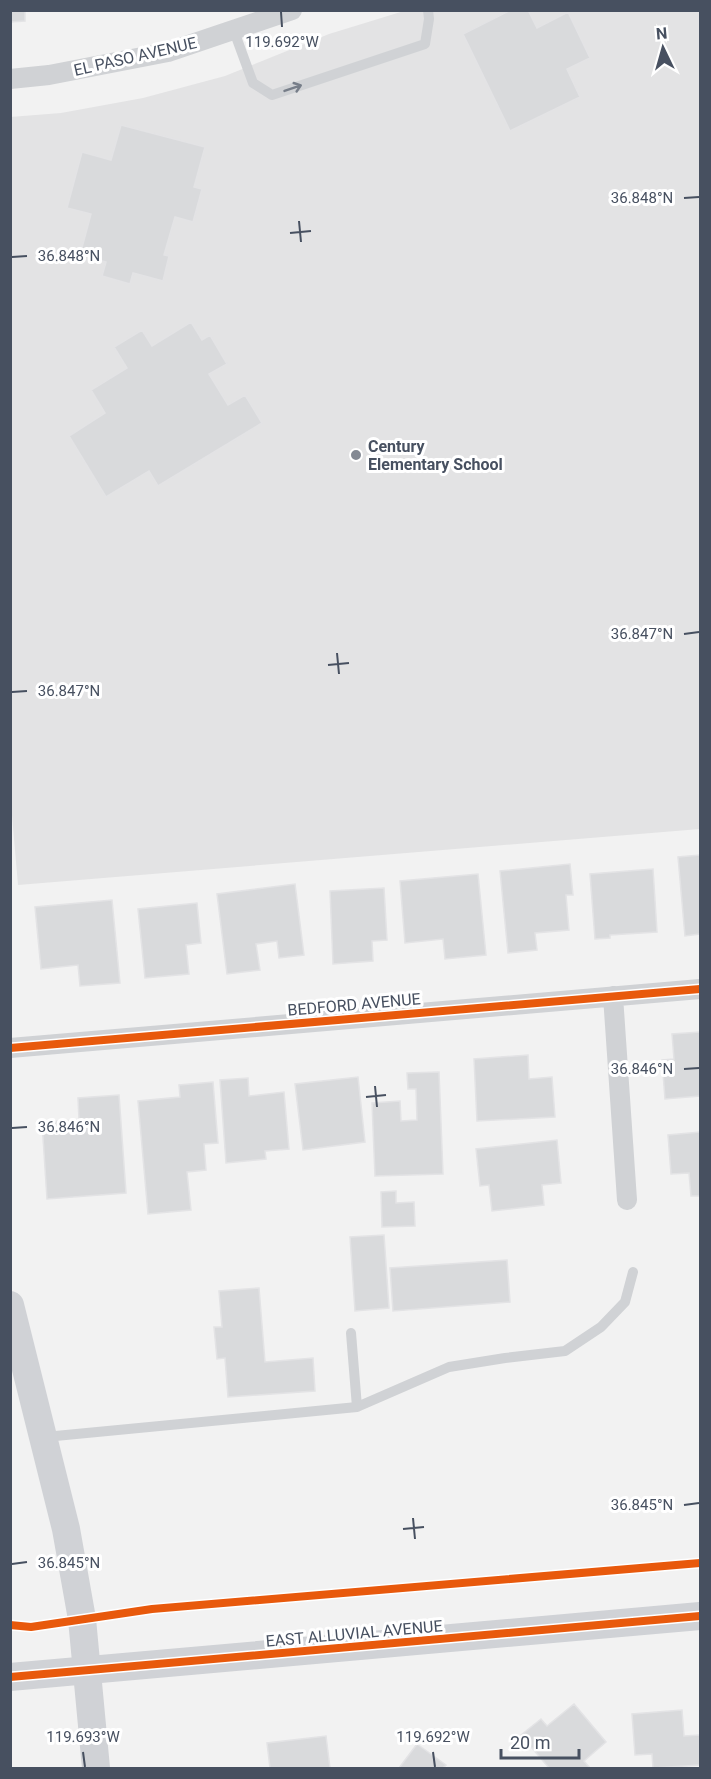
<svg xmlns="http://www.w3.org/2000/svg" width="711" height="1779" font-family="Roboto,sans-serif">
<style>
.education{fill:#e3e3e4}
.building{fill:#d9dadc;stroke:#e3e3e5;stroke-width:1.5}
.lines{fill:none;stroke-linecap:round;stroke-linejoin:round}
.lane{stroke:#d0d2d5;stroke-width:10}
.street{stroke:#d0d2d5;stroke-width:20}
.secondary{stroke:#d0d2d6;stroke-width:28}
.cycleway-casing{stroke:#fff;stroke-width:11}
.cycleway{stroke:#e8590c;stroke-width:8}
.oneway{stroke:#777e89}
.ticks{fill:none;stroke:#475060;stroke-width:2}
.poi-dot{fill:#838993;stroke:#fff;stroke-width:2}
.labels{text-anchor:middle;stroke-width:6;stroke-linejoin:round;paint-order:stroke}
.street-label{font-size:16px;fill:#475060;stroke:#fff}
.poi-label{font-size:16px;font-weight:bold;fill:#475060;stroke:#fff;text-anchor:start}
.ticks-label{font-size:15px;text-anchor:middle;fill:#475060;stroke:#fff;stroke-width:6;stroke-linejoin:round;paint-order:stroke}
</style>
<rect width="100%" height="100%" fill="#f2f2f2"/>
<path class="education" d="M 404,11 L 700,11 L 700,829 L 18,885 L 10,792 L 10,117 L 61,113 L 143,98 L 225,76 L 329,34 Z"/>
<path class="building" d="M 10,10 L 25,10 L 25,21 L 10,22 Z
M 511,10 L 528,10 L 537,28 L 568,12 L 590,58 L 567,69 L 580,97 L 510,131 L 463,34 Z
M 121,125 L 205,147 L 194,187 L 202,189 L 193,222 L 175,217 L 164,255 L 169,256 L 163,281 L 133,273 L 130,284 L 102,276 L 106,262 L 80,255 L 91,214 L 67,208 L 82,152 L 111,160 Z
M 191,322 L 202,340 L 210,335 L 227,364 L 209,374 L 228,405 L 245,395 L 262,423 L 158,486 L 149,471 L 106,497 L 69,436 L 105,413 L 91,390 L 127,368 L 114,347 L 142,330 L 152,346 Z
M 700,855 L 700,934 L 685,936 L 678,857 Z
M 570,864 L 573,895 L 566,895 L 569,930 L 535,933 L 537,950 L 508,953 L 500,871 Z
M 653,869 L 657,932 L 610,935 L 610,938 L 595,939 L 590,874 Z
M 478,874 L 486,955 L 445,959 L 443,939 L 405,943 L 400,881 Z
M 295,884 L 304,955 L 279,958 L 277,941 L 256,944 L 260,970 L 227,974 L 217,894 Z
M 384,888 L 387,940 L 372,941 L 373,961 L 333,964 L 330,891 Z
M 112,900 L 120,983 L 80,986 L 78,965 L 41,969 L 35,907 Z
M 197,903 L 201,943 L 186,945 L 189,974 L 145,978 L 138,909 Z
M 700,1032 L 700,1096 L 665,1099 L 662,1060 L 674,1059 L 672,1034 Z
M 528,1055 L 529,1079 L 552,1077 L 555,1117 L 477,1121 L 474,1059 Z
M 439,1072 L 443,1174 L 375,1176 L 372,1103 L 400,1101 L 401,1121 L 417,1120 L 416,1089 L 408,1089 L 407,1073 Z
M 358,1077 L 365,1142 L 303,1150 L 295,1084 Z
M 248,1078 L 249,1096 L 284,1092 L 289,1149 L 265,1151 L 266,1159 L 226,1163 L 220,1080 Z
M 213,1082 L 218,1143 L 204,1144 L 206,1170 L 187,1172 L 191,1210 L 148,1214 L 138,1101 L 180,1097 L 179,1085 Z
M 119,1095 L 126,1193 L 47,1199 L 42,1122 L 79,1120 L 78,1098 Z
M 700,1132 L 700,1196 L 691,1196 L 689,1173 L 671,1174 L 668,1135 Z
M 557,1140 L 561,1183 L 542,1185 L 544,1205 L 492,1211 L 489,1185 L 480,1186 L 476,1149 Z
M 396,1191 L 396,1203 L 414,1202 L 415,1226 L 382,1227 L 381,1192 Z
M 384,1235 L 389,1308 L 355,1311 L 350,1237 Z
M 507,1260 L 510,1302 L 393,1311 L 390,1268 Z
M 259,1288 L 265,1362 L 313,1358 L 315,1391 L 228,1397 L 225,1358 L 217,1359 L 214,1327 L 222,1327 L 219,1291 Z
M 574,1704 L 606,1742 L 584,1761 L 590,1768 L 549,1768 L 521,1735 L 541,1719 L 547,1726 Z
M 682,1710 L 684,1736 L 700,1735 L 700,1765 L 653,1768 L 652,1754 L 635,1755 L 632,1714 Z
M 326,1736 L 330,1768 L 270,1768 L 267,1743 Z
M 417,1744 L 446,1765 L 443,1768 L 399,1768 Z"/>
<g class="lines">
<path class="lane" d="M 234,31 L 253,83 L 272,95 L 425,44 L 429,19 L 428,10
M 357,1407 L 449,1367 L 505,1358 L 565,1351 L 601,1327 L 625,1302 L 633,1272
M 45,1437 L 357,1407 L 351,1333"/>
<path class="street" d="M 10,79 L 49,75 L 168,52 L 292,10
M 613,996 L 627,1200
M 10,1048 L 700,989"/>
<path class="secondary" d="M 10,1305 L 66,1529 L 82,1619 L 96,1768
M 10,1677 L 700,1616"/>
<g class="cycleway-casing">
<path id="cycleway" d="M 10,1048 L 700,989
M 10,1625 L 31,1627 L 152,1609 L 700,1563
M 10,1677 L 700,1616"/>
</g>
<use href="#cycleway" class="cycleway"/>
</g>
<defs><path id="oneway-shaft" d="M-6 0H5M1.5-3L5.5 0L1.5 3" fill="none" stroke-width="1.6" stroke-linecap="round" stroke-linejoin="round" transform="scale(1.5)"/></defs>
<use class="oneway" href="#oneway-shaft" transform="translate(293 88) rotate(-19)"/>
<path class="ticks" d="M 281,12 L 282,27M 684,198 L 699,197M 299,221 L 301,242M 290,233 L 311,231M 12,257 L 27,256M 684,634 L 699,632M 337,653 L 339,674M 328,665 L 349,663M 12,692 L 27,691M 684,1069 L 699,1068M 375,1086 L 377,1107M 366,1097 L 386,1095M 12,1128 L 27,1127M 684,1505 L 699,1503M 413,1518 L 415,1539M 403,1529 L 424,1527M 12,1564 L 27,1562M 83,1752 L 85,1767M 433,1752 L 435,1767"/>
<circle class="poi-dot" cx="356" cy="455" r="6"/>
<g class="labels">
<g class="street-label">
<text transform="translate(135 56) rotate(-13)" y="6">EL PASO AVENUE</text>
<text transform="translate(354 1004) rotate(-5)" y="6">BEDFORD AVENUE</text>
<text transform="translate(354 1633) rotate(-5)" y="6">EAST ALLUVIAL AVENUE</text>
</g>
<g class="poi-label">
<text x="368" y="452">Century<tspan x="368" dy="18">Elementary School</tspan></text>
</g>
</g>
<g class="ticks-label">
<text x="282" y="47">119.692°W</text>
<text x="642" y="203">36.848°N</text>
<text x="69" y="261">36.848°N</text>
<text x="642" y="639">36.847°N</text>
<text x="69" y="696">36.847°N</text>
<text x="642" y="1074">36.846°N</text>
<text x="69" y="1132">36.846°N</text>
<text x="642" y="1510">36.845°N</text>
<text x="69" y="1568">36.845°N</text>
<text x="83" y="1742">119.693°W</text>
<text x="433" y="1742">119.692°W</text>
</g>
<rect width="711" height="1779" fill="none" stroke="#475060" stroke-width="24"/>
<g transform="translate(663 48) rotate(355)" stroke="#ffffff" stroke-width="4.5" paint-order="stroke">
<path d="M0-4.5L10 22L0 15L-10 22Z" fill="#475060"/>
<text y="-9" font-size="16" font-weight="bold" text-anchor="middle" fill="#475060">N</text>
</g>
<path d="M501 1749v9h78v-9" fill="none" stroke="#475060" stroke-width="3"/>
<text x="510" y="1749" font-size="18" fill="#475060" stroke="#ffffff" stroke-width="4.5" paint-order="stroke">20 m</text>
</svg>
